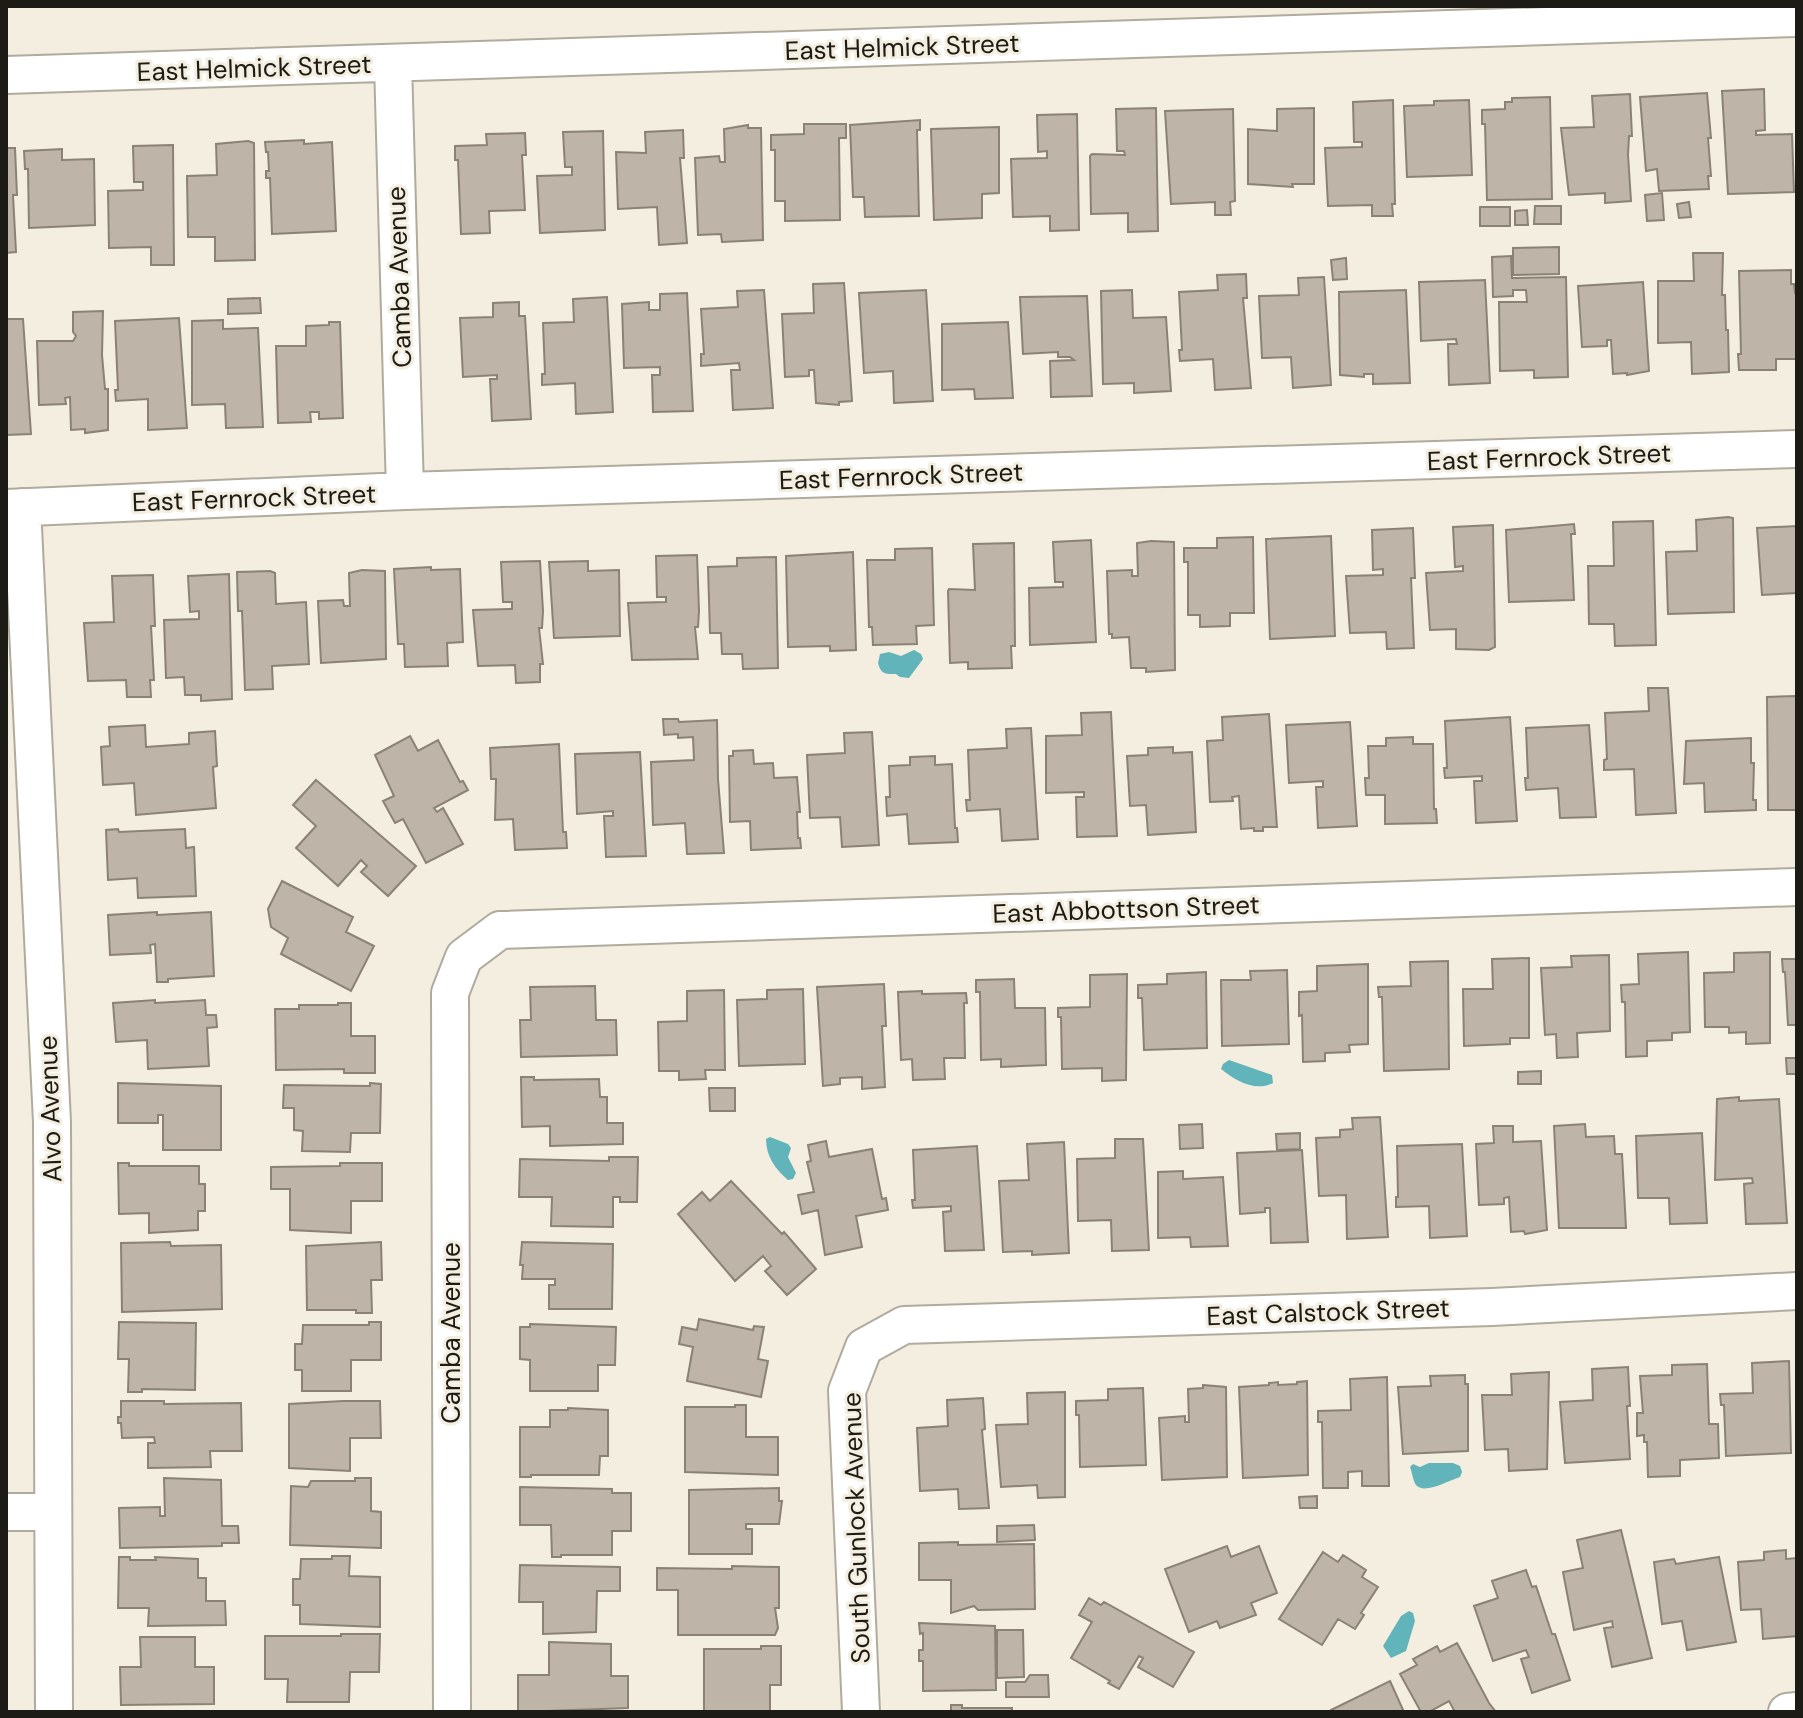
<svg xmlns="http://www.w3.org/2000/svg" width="1803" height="1718" font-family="'DM Sans',sans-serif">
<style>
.water{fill:#62b4bb}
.building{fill:#beb4a8;stroke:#8b8276;stroke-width:2}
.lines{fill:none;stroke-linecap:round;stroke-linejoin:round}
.street-casing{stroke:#b0ab9d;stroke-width:40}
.street{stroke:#fff;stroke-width:36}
.labels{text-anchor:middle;stroke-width:6;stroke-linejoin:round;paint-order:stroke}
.street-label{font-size:26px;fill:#1d1b16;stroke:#f3eedf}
</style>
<rect width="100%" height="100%" fill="#f3eedf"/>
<path class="water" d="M 914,650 L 921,654 L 923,659 L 909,678 L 900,677 L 896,674 C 886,674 881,675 878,663 L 880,654 L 889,652 L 901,656 Z
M 1229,1060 L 1272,1075 L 1273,1083 C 1255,1092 1236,1081 1221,1069 L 1223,1064 Z
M 770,1137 L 788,1144 L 791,1148 L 788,1157 L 796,1173 L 793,1179 L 788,1180 C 775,1169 766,1156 766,1139 Z
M 1429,1463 L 1453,1463 L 1460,1466 L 1462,1472 L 1460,1477 C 1450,1480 1424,1495 1416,1485 C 1413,1481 1412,1472 1410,1467 L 1413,1464 L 1420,1467 Z
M 1409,1611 L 1413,1613 L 1415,1621 L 1406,1651 L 1391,1658 L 1383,1646 L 1401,1616 Z"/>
<path class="building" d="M 1764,89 L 1765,130 L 1756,131 L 1756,135 L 1792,134 L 1794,192 L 1728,194 L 1722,91 Z
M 1707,93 L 1711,138 L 1708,138 L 1711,176 L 1708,176 L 1709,189 L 1659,191 L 1657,169 L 1646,171 L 1640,97 Z
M 1630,94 L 1632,136 L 1629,136 L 1628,155 L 1631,201 L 1605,203 L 1605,193 L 1569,195 L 1561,128 L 1594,127 L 1592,96 Z
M 1550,97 L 1552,199 L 1487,200 L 1485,124 L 1482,124 L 1482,110 L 1505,109 L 1505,102 L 1512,102 L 1512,98 Z
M 1393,100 L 1395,204 L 1392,204 L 1393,216 L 1372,216 L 1372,205 L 1328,206 L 1325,148 L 1362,147 L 1362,142 L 1354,142 L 1353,102 Z
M 1469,100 L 1472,175 L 1407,177 L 1404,106 L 1434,105 L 1434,101 Z
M 1156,108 L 1158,231 L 1128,232 L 1128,213 L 1091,214 L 1090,156 L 1092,154 L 1125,155 L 1124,151 L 1117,151 L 1116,109 Z
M 1314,108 L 1314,184 L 1292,184 L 1293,187 L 1248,184 L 1248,129 L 1277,131 L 1277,109 Z
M 1233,109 L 1235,201 L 1230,202 L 1231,215 L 1215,215 L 1215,202 L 1171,204 L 1165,111 Z
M 1077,114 L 1079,230 L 1050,231 L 1050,216 L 1013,217 L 1011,159 L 1047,158 L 1047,151 L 1038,152 L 1037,115 Z
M 920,120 L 920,130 L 917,130 L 919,216 L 865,217 L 864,197 L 853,197 L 850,125 Z
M 804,124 L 846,124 L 846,138 L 839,138 L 840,220 L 785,221 L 785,201 L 775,201 L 775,150 L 771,150 L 771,135 L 804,134 Z
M 748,125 L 748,128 L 761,128 L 763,240 L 722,242 L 721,234 L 698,235 L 695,158 L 719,156 L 720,162 L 725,162 L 724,129 Z
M 999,127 L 999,193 L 982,194 L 982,218 L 934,220 L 931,129 Z
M 683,130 L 684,158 L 680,158 L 687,243 L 659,245 L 657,207 L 618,209 L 616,152 L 646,153 L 645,132 Z
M 603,131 L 605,230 L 540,233 L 537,176 L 572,175 L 572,167 L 565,167 L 563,132 Z
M 525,133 L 526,155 L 522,155 L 525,210 L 489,211 L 490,233 L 461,234 L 458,160 L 455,160 L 455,146 L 487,145 L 486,134 Z
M 304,140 L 304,144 L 332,142 L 336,231 L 272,234 L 270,178 L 266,178 L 266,171 L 269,171 L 268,152 L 266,152 L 265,142 Z
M 248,141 L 254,143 L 255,260 L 215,261 L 215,237 L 188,237 L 187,176 L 217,175 L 216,144 Z
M 173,145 L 174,265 L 151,265 L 151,247 L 109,248 L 108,191 L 143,190 L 143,182 L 134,182 L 133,146 Z
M 6,148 L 15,148 L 17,195 L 13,195 L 16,252 L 6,253 Z
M 62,149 L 62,160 L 94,159 L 95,225 L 29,228 L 28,169 L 25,169 L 24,151 Z
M 1662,193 L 1664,220 L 1647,221 L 1645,195 Z
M 1689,202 L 1691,217 L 1679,218 L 1677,204 Z
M 1535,206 L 1561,206 L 1561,224 L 1534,224 Z
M 1480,207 L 1510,207 L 1510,226 L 1480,226 Z
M 1527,210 L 1528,225 L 1515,225 L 1515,211 Z
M 1559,247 L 1559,274 L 1513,275 L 1513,248 Z
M 1693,253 L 1723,253 L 1722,295 L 1725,295 L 1726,330 L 1728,330 L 1729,372 L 1692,374 L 1691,342 L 1658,343 L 1658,281 L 1694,281 Z
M 1511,256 L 1512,278 L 1566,277 L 1568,377 L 1534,378 L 1534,370 L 1500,371 L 1499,302 L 1527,302 L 1526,290 L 1513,290 L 1513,296 L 1493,297 L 1492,257 Z
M 1346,258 L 1347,279 L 1333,280 L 1331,260 Z
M 1791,270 L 1791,284 L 1794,284 L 1795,293 L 1797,293 L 1797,359 L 1776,359 L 1776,370 L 1739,370 L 1738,354 L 1741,354 L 1739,271 Z
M 1246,274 L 1247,298 L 1243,298 L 1251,388 L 1215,390 L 1213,359 L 1180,361 L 1179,350 L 1182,350 L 1179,292 L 1218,290 L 1217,275 Z
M 1324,277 L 1331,385 L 1293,388 L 1291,357 L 1262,358 L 1259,296 L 1299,295 L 1298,278 Z
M 1485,280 L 1490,383 L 1449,385 L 1448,344 L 1457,344 L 1456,339 L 1421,341 L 1419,282 Z
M 1643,282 L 1649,371 L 1627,375 L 1627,373 L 1613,374 L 1611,340 L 1607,340 L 1607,346 L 1582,347 L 1578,286 Z
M 844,283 L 852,401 L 839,402 L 839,405 L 816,403 L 814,370 L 809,370 L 809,376 L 785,377 L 782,314 L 814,313 L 813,284 Z
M 764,290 L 773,408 L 733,410 L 731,370 L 740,370 L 739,363 L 701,366 L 701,354 L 704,354 L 701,309 L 738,307 L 737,291 Z
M 926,290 L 933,401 L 894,403 L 893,371 L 864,373 L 859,293 Z
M 1132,290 L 1133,318 L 1166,317 L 1171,391 L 1134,393 L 1134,383 L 1103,384 L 1101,291 Z
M 1406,290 L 1410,383 L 1373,384 L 1373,374 L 1364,374 L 1364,377 L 1340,375 L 1339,292 Z
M 687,293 L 693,411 L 653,412 L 652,375 L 660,375 L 660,367 L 624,368 L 622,304 L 649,302 L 649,310 L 660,310 L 660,294 Z
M 1087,296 L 1092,396 L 1051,397 L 1050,361 L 1074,360 L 1070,357 L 1058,357 L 1058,352 L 1023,354 L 1020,297 Z
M 607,297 L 613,412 L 576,414 L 575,383 L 542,385 L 542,374 L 545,374 L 543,323 L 574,322 L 573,299 Z
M 260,298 L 261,313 L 228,314 L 228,299 Z
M 519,302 L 519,316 L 525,316 L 531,419 L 492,421 L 490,379 L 497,379 L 497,375 L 463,377 L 460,318 L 493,317 L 493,303 Z
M 103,311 L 102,355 L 105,389 L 108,389 L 108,430 L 85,433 L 85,429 L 71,430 L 70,397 L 65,398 L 66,404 L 39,405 L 37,341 L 73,341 L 76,336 L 73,332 L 73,312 Z
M 179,318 L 187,428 L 148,430 L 148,399 L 116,401 L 115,390 L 118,390 L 115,321 Z
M 6,319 L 23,319 L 31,434 L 6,435 Z
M 223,320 L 223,329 L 258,328 L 263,427 L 226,428 L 225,404 L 192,405 L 192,321 Z
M 329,322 L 340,322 L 343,418 L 319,419 L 319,412 L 310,412 L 311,422 L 278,423 L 276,346 L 306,346 L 306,326 L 329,325 Z
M 1008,322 L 1013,398 L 975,399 L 974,389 L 942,390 L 942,324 Z
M 1728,517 L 1733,518 L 1734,612 L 1668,614 L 1666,552 L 1697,551 L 1696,520 Z
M 1653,521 L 1656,645 L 1615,646 L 1614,624 L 1589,624 L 1588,566 L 1614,566 L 1613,522 Z
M 1574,524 L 1575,534 L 1571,534 L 1574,600 L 1509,602 L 1506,530 Z
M 1493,525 L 1495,647 L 1489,650 L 1456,649 L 1456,629 L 1430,630 L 1426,573 L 1463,571 L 1463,566 L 1455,567 L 1453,527 Z
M 1797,526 L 1797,593 L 1762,595 L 1757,528 Z
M 1413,528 L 1415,578 L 1411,578 L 1414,648 L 1387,649 L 1386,632 L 1350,633 L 1346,576 L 1383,575 L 1383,569 L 1373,570 L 1372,530 Z
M 1331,536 L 1335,636 L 1270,639 L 1266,539 Z
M 1253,537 L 1254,613 L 1230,613 L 1230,626 L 1200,627 L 1200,615 L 1188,615 L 1188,562 L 1184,562 L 1184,548 L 1217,548 L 1217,538 Z
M 1091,540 L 1096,642 L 1030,645 L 1029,588 L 1063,587 L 1063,582 L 1055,582 L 1053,542 Z
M 1151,541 L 1174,542 L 1175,670 L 1146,672 L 1146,668 L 1131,668 L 1129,637 L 1112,638 L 1112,634 L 1109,634 L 1107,571 L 1132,570 L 1132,576 L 1138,576 L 1137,543 Z
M 1014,543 L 1015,646 L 1011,646 L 1012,668 L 968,669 L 968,662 L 950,663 L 948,591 L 949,589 L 975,590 L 973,544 Z
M 932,548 L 934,625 L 916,626 L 917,644 L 873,645 L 872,627 L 869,627 L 867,560 L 895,560 L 895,549 Z
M 853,552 L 856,650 L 830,651 L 830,646 L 788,647 L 786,556 Z
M 697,555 L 699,611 L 698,627 L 695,627 L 698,659 L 632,660 L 628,603 L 666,602 L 666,597 L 657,597 L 656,556 Z
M 776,557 L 778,668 L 743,669 L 742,654 L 722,654 L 721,633 L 710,633 L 708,567 L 737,566 L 737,558 Z
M 540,561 L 543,611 L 542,628 L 539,628 L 543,664 L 540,664 L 540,682 L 516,683 L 515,665 L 478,666 L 473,610 L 512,609 L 512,602 L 503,602 L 501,562 Z
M 588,561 L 588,571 L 619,570 L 620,636 L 554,638 L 549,562 Z
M 431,567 L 431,570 L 460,569 L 463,642 L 447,643 L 448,666 L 405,667 L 404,644 L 398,644 L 394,569 Z
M 362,570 L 385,571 L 386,659 L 321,663 L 318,601 L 343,600 L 344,606 L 350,606 L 349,573 Z
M 270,571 L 275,573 L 276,604 L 306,602 L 309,664 L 272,666 L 273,689 L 245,690 L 242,611 L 238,611 L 237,572 Z
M 229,574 L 232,699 L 201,701 L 201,695 L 185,695 L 184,677 L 166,678 L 164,620 L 199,619 L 199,611 L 190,612 L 188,576 Z
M 153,575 L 155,626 L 151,626 L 154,680 L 150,680 L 151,697 L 127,697 L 126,680 L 88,681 L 84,623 L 114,622 L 112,576 Z
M 1648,688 L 1668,688 L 1676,813 L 1636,815 L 1634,769 L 1604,770 L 1604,760 L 1607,759 L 1605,713 L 1649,711 Z
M 1796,696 L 1797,810 L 1768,810 L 1767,697 Z
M 1111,712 L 1117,836 L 1077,837 L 1076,797 L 1084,797 L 1084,792 L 1046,793 L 1046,736 L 1082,735 L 1081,713 Z
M 1269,714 L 1277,827 L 1263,827 L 1263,831 L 1254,831 L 1254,828 L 1241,829 L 1239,796 L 1232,797 L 1233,801 L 1210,802 L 1207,741 L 1223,740 L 1222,717 Z
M 1510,717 L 1517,821 L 1476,823 L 1474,781 L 1482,781 L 1482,776 L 1445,778 L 1444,768 L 1447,768 L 1445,721 Z
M 663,719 L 678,719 L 679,722 L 717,720 L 718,779 L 724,853 L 687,854 L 685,823 L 653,825 L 651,762 L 694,760 L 693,737 L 678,738 L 678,734 L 664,735 Z
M 1350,722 L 1357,826 L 1318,828 L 1316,787 L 1323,787 L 1323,781 L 1289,783 L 1286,725 Z
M 145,725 L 146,747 L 189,744 L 189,733 L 215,731 L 217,766 L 213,767 L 216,808 L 136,815 L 134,783 L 103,785 L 101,747 L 110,746 L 109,727 Z
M 1589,725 L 1596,817 L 1560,818 L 1558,788 L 1526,790 L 1525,778 L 1528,778 L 1526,728 Z
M 1031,728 L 1038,839 L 1002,841 L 1000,809 L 967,811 L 966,800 L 970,800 L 968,750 L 1007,748 L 1006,729 Z
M 872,732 L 879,845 L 842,847 L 840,817 L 810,818 L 807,755 L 845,753 L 844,733 Z
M 410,736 L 418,751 L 438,740 L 460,782 L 463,781 L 468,790 L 434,808 L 437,812 L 443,808 L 463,844 L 426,863 L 403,819 L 395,823 L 383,801 L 394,796 L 375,755 Z
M 1413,737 L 1413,744 L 1433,744 L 1434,809 L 1436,809 L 1437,823 L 1385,824 L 1385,795 L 1366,795 L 1365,778 L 1369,778 L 1368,746 L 1386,746 L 1386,738 Z
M 1751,738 L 1751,763 L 1754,763 L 1753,800 L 1756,800 L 1756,810 L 1705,812 L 1704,783 L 1684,784 L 1686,741 Z
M 559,744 L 563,832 L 566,832 L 567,848 L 515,850 L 513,819 L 495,820 L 496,779 L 491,779 L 490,748 Z
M 1173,747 L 1173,753 L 1192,752 L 1196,832 L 1148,835 L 1146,805 L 1130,806 L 1127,756 L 1148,755 L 1148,748 Z
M 753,750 L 754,764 L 773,763 L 774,778 L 797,777 L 800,812 L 797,812 L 798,838 L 800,838 L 801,848 L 751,850 L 750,821 L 730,822 L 729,756 L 733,756 L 733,751 Z
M 640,752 L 646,856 L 606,857 L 604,816 L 613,816 L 613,811 L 577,814 L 575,754 Z
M 935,756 L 935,765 L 952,764 L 955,828 L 957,828 L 958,842 L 909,844 L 907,814 L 887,816 L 886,797 L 890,797 L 889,766 L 910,765 L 910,757 Z
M 316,780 L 416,866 L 388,896 L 361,872 L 367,866 L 361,860 L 338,886 L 296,848 L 316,826 L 293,805 Z
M 118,829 L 119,832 L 185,829 L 186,848 L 194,847 L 196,896 L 138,898 L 137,878 L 108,880 L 106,830 Z
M 282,881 L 353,917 L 346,932 L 374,946 L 351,991 L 281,954 L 288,938 L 271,927 L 268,909 Z
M 157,912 L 157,915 L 211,912 L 214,976 L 168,979 L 168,982 L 157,982 L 155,944 L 150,945 L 151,953 L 110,955 L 108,915 Z
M 1688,952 L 1690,1032 L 1672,1033 L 1672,1040 L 1647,1041 L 1647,1056 L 1626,1057 L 1625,1002 L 1622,1002 L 1621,985 L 1639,984 L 1638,954 Z
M 1770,952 L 1770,1043 L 1746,1044 L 1746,1032 L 1729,1033 L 1729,1027 L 1705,1027 L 1704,973 L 1734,972 L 1734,953 Z
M 1609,955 L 1610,1031 L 1577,1033 L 1578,1057 L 1557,1058 L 1556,1034 L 1545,1035 L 1541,968 L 1572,967 L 1571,956 Z
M 1529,958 L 1529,1038 L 1510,1038 L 1510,1044 L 1464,1046 L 1463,989 L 1493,989 L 1492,959 Z
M 1782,959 L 1797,959 L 1797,1025 L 1788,1025 L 1785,972 L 1783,972 Z
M 1448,961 L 1449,1069 L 1384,1071 L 1382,997 L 1379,997 L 1378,987 L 1411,986 L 1410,962 Z
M 1368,964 L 1368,1044 L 1349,1045 L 1350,1052 L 1325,1053 L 1325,1061 L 1303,1062 L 1302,1015 L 1299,1016 L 1299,992 L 1317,991 L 1317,966 Z
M 1287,970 L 1289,1044 L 1222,1046 L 1221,980 L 1251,980 L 1250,971 Z
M 1206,972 L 1207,1048 L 1144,1050 L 1142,998 L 1138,998 L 1138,985 L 1167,984 L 1167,974 Z
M 1127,974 L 1126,1080 L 1102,1081 L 1102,1068 L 1062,1069 L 1061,1017 L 1058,1017 L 1058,1008 L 1090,1007 L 1090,975 Z
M 1014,979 L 1015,1008 L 1045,1008 L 1046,1065 L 1001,1067 L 1001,1059 L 981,1060 L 980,992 L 976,992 L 976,980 Z
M 884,984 L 886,1026 L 882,1026 L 885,1087 L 862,1089 L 862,1077 L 840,1078 L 840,1084 L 823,1086 L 817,987 Z
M 595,986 L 596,1020 L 616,1020 L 617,1055 L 521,1057 L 520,1020 L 531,1020 L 530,987 Z
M 803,989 L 805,1064 L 739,1066 L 737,1000 L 767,999 L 767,990 Z
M 724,990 L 725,1070 L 705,1070 L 706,1079 L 679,1080 L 679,1071 L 659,1071 L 658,1022 L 687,1021 L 687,991 Z
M 922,991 L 922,994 L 966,993 L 967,1003 L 964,1003 L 965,1058 L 944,1058 L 945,1079 L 913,1080 L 912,1059 L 901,1060 L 898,992 Z
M 155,1000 L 155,1003 L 205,1000 L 206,1015 L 216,1015 L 217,1027 L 207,1028 L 209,1066 L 148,1069 L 147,1040 L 116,1042 L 113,1003 Z
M 338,1003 L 351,1003 L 351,1036 L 375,1036 L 375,1073 L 344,1073 L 344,1069 L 276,1070 L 275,1009 L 299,1009 L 299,1005 L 338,1005 Z
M 1786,1058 L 1797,1058 L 1797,1074 L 1787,1074 Z
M 1541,1071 L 1541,1084 L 1518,1084 L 1518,1072 Z
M 521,1077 L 534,1077 L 534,1080 L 599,1079 L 600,1097 L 607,1097 L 607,1123 L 623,1123 L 623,1144 L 550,1146 L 550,1126 L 522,1127 Z
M 118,1083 L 221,1086 L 221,1150 L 163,1150 L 163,1115 L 158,1115 L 158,1123 L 118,1123 Z
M 370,1083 L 381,1084 L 380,1133 L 351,1133 L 350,1152 L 302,1151 L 303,1131 L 294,1130 L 294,1108 L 283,1108 L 284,1085 L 370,1086 Z
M 709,1088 L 735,1088 L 735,1111 L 710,1111 Z
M 1739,1097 L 1739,1101 L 1779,1099 L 1787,1223 L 1746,1224 L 1744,1184 L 1753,1183 L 1752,1178 L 1715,1180 L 1717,1099 Z
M 1380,1117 L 1388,1237 L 1347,1239 L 1346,1195 L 1319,1196 L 1316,1138 L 1340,1137 L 1340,1130 L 1353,1129 L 1352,1118 Z
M 1202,1124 L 1203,1148 L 1180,1149 L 1179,1125 Z
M 1585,1124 L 1586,1137 L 1614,1136 L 1615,1154 L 1622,1154 L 1626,1228 L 1559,1228 L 1554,1126 Z
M 1493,1126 L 1513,1126 L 1513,1142 L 1541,1141 L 1547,1230 L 1525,1234 L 1524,1231 L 1511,1232 L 1509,1197 L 1504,1198 L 1504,1204 L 1479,1205 L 1476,1144 L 1494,1143 Z
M 1300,1133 L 1300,1149 L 1277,1150 L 1276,1134 Z
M 1702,1133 L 1707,1223 L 1670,1224 L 1669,1198 L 1638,1198 L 1636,1136 Z
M 1115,1139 L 1143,1139 L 1149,1250 L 1112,1251 L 1111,1220 L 1078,1221 L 1077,1159 L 1115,1158 Z
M 826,1141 L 829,1157 L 872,1149 L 882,1199 L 886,1198 L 888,1210 L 856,1216 L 862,1247 L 825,1255 L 818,1210 L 802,1214 L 798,1195 L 814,1192 L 807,1162 L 811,1161 L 808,1145 Z
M 1064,1142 L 1069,1253 L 1032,1255 L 1032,1251 L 1003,1252 L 999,1181 L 1029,1180 L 1027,1144 Z
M 1462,1144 L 1467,1236 L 1430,1238 L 1429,1206 L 1396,1207 L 1396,1197 L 1398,1197 L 1397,1146 Z
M 977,1146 L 984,1250 L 945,1251 L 943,1212 L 951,1211 L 951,1206 L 913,1208 L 912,1200 L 915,1200 L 913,1150 Z
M 1302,1150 L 1308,1242 L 1271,1243 L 1270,1208 L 1265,1208 L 1265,1212 L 1240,1214 L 1237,1153 Z
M 609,1157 L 638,1157 L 637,1202 L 620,1202 L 620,1197 L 613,1197 L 613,1227 L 551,1226 L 552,1197 L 519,1197 L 520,1159 L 609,1161 Z
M 118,1163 L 129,1163 L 129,1166 L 199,1166 L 199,1184 L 205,1184 L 205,1211 L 198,1211 L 198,1230 L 149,1233 L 149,1213 L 119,1214 Z
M 340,1163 L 382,1163 L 382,1201 L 351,1201 L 351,1233 L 290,1230 L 290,1189 L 271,1189 L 271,1167 L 340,1166 Z
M 1183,1171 L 1183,1179 L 1223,1177 L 1228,1246 L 1191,1247 L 1190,1237 L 1158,1238 L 1158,1172 Z
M 731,1181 L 782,1234 L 784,1232 L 816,1269 L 787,1295 L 765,1271 L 771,1266 L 763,1256 L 735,1281 L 678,1214 L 702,1192 L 710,1201 Z
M 170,1242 L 171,1246 L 221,1245 L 222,1309 L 122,1312 L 121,1243 Z
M 381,1242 L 382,1280 L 371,1280 L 372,1313 L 356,1313 L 356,1310 L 307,1310 L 306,1246 Z
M 522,1242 L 613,1244 L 612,1309 L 549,1309 L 549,1285 L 555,1285 L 555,1279 L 522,1279 L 523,1265 L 520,1265 Z
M 699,1319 L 753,1330 L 754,1326 L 764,1327 L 758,1359 L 768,1361 L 761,1397 L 687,1381 L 693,1347 L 679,1344 L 682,1327 L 697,1330 Z
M 119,1322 L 196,1323 L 195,1390 L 142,1389 L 142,1392 L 128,1392 L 129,1359 L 118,1359 Z
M 369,1322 L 381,1322 L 381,1360 L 351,1360 L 351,1391 L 302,1391 L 302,1370 L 295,1370 L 295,1344 L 302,1344 L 303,1325 L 369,1325 Z
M 530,1324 L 616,1327 L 615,1365 L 598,1365 L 598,1391 L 530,1391 L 530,1360 L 520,1359 L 520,1327 L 530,1327 Z
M 1789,1361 L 1791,1453 L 1726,1456 L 1724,1405 L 1721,1405 L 1720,1394 L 1753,1393 L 1752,1363 Z
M 1707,1364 L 1709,1424 L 1718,1424 L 1719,1458 L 1680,1460 L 1680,1476 L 1648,1477 L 1647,1442 L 1644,1442 L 1644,1435 L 1637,1436 L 1637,1413 L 1643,1413 L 1640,1376 L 1672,1375 L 1672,1365 Z
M 1628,1367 L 1630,1406 L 1627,1406 L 1630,1459 L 1565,1463 L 1560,1402 L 1593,1400 L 1592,1369 Z
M 1549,1372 L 1547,1469 L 1509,1471 L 1508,1449 L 1485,1450 L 1482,1395 L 1512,1395 L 1511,1374 Z
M 1465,1375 L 1465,1384 L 1468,1384 L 1468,1451 L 1403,1454 L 1398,1387 L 1431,1386 L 1430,1376 Z
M 1387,1377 L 1389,1486 L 1362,1486 L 1362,1471 L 1348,1472 L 1348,1488 L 1323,1488 L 1322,1422 L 1318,1422 L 1318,1411 L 1351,1410 L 1350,1379 Z
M 1307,1381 L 1308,1475 L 1243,1478 L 1239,1387 L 1269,1385 L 1269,1383 L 1278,1382 L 1278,1385 L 1297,1384 L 1297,1382 Z
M 1203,1385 L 1226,1387 L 1227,1477 L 1162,1480 L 1159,1418 L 1185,1416 L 1185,1422 L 1189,1422 L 1188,1389 L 1203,1388 Z
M 1143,1388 L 1146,1465 L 1080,1467 L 1079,1415 L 1076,1415 L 1076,1401 L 1108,1400 L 1108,1389 Z
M 1065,1392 L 1065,1497 L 1038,1498 L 1037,1485 L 1001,1487 L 996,1425 L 1028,1424 L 1027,1393 Z
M 983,1398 L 985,1429 L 982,1430 L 989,1508 L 959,1509 L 958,1489 L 920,1491 L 917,1428 L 948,1426 L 947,1400 Z
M 121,1401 L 164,1401 L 164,1404 L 241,1403 L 242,1451 L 210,1451 L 211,1467 L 148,1468 L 148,1443 L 155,1443 L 154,1437 L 122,1438 L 121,1423 L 118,1423 L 118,1417 L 121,1417 Z
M 343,1401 L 380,1401 L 381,1438 L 350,1438 L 350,1471 L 289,1468 L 289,1404 Z
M 735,1405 L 746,1405 L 746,1437 L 778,1437 L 778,1475 L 685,1472 L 685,1407 L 735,1407 Z
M 568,1408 L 608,1410 L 608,1456 L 600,1456 L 599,1475 L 531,1475 L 531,1477 L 520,1477 L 520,1427 L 550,1427 L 550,1410 L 568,1410 Z
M 164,1478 L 221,1480 L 222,1526 L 238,1526 L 239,1543 L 222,1543 L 222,1546 L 120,1548 L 119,1508 L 160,1507 L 160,1516 L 165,1516 Z
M 355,1478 L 371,1478 L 371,1511 L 381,1512 L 381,1548 L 290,1545 L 291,1486 L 308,1487 L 311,1481 L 355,1481 Z
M 520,1487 L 612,1489 L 612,1493 L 631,1493 L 631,1531 L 612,1531 L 612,1555 L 561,1555 L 561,1557 L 552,1557 L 551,1525 L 520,1525 Z
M 779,1488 L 779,1501 L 782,1501 L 779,1524 L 746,1524 L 746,1529 L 752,1529 L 752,1554 L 689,1554 L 689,1490 Z
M 1317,1496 L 1317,1508 L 1300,1508 L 1299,1497 Z
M 1034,1525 L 1035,1540 L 997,1542 L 997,1526 Z
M 1621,1530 L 1652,1658 L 1612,1667 L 1604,1628 L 1613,1627 L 1612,1621 L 1574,1630 L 1563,1572 L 1583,1568 L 1577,1540 Z
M 958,1542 L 958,1545 L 1034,1544 L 1035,1609 L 978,1610 L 974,1606 L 951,1613 L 951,1580 L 919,1580 L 919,1543 Z
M 1227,1546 L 1231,1557 L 1259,1546 L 1277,1593 L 1251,1603 L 1256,1615 L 1220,1628 L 1217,1621 L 1189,1632 L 1165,1569 Z
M 1786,1550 L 1786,1559 L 1797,1558 L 1797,1636 L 1763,1639 L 1761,1609 L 1741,1610 L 1738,1562 L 1764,1560 L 1764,1552 Z
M 1323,1552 L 1338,1562 L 1343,1555 L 1366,1570 L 1362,1577 L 1378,1587 L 1361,1613 L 1364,1615 L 1355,1629 L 1338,1619 L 1322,1645 L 1279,1619 Z
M 332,1556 L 350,1556 L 349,1576 L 380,1577 L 380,1627 L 300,1624 L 300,1605 L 293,1605 L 293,1579 L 300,1579 L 301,1559 L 332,1559 Z
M 119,1557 L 130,1557 L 130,1560 L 156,1560 L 155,1557 L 198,1559 L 198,1578 L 206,1578 L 206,1601 L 225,1601 L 226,1625 L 148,1626 L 149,1608 L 118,1608 Z
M 1719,1557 L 1736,1642 L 1687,1650 L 1682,1621 L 1662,1624 L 1654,1562 L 1674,1559 L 1676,1564 Z
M 520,1565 L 620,1567 L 620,1591 L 597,1591 L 596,1632 L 543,1634 L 543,1602 L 519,1602 Z
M 732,1566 L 779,1567 L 779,1608 L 775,1608 L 778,1628 L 775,1635 L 678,1635 L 678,1590 L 657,1590 L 657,1568 L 732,1569 Z
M 1526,1570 L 1532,1587 L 1536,1586 L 1552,1634 L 1555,1634 L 1570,1680 L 1532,1693 L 1521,1659 L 1529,1657 L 1526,1650 L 1493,1661 L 1474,1606 L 1498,1598 L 1492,1581 Z
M 1089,1598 L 1101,1605 L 1104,1602 L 1194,1652 L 1173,1687 L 1138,1667 L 1143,1658 L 1139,1656 L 1119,1689 L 1108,1683 L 1110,1681 L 1071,1658 L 1092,1622 L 1079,1615 Z
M 919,1623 L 995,1626 L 996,1690 L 923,1691 L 923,1661 L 919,1661 L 919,1650 L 923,1650 L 923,1633 L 920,1634 Z
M 997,1630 L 1023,1630 L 1024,1677 L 997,1678 Z
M 341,1634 L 380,1634 L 379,1672 L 350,1672 L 349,1702 L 287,1702 L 288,1679 L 265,1679 L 265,1636 L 341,1636 Z
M 140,1637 L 195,1637 L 195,1667 L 214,1667 L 214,1704 L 121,1705 L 120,1667 L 141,1667 Z
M 549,1642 L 611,1644 L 611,1676 L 628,1676 L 628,1708 L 518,1712 L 518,1675 L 549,1675 Z
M 1457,1643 L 1489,1703 L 1496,1712 L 1455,1712 L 1449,1701 L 1429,1712 L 1421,1712 L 1400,1674 L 1417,1665 L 1413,1659 L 1437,1646 L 1440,1652 Z
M 761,1646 L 781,1646 L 781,1685 L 770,1685 L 770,1712 L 704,1712 L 704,1649 L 761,1649 Z
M 1030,1675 L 1048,1675 L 1049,1697 L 1006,1697 L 1006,1682 L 1025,1682 Z
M 1390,1681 L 1404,1712 L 1332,1712 L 1331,1710 Z
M 951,1705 L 962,1705 L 962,1708 L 1012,1708 L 1012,1712 L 951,1712 Z"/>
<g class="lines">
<g class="street-casing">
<path id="street" d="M 393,63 L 405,491
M 6,75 L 1797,18
M 22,507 L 52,1122 L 54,1712
M 6,508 L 405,491 L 1797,449
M 6,1512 L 52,1512
M 452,1712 L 450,993 L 464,957 L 500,930 L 1797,887
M 861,1712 L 847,1391 L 864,1347 L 904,1325 L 1492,1307 L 1797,1291
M 1787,1712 L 1797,1711"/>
</g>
<use href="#street" class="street"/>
</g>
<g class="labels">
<g class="street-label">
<text transform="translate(902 47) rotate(-2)" y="9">East Helmick Street</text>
<text transform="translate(254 68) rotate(-2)" y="9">East Helmick Street</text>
<text transform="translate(399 277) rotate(-92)" y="9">Camba Avenue</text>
<text transform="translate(1549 457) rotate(-2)" y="9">East Fernrock Street</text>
<text transform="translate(901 476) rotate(-2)" y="9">East Fernrock Street</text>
<text transform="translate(254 498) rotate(-2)" y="9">East Fernrock Street</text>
<text transform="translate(1126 909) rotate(-2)" y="9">East Abbottson Street</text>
<text transform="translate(50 1109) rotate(-92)" y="9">Alvo Avenue</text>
<text transform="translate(1328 1312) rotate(-2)" y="9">East Calstock Street</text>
<text transform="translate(451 1333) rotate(-90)" y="9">Camba Avenue</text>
<text transform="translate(856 1528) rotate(-92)" y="9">South Gunlock Avenue</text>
</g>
</g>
<rect width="1803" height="1718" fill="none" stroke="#1d1b16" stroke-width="16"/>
</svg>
